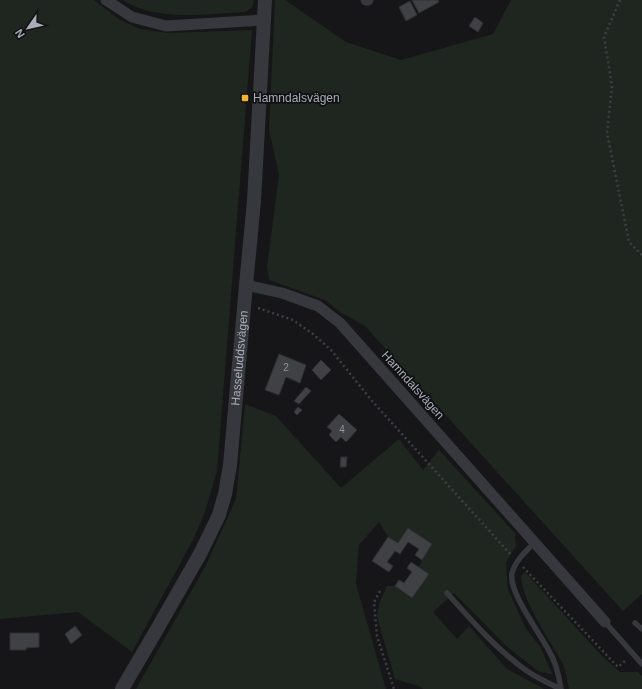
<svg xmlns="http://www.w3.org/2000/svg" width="642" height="689" font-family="Arial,sans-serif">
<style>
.green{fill:#1e261f}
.building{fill:#404145;stroke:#303034}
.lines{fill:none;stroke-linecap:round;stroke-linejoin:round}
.path{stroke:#3d3f44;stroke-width:2.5;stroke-dasharray:2 3;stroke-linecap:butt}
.service{stroke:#37383d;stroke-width:5.5}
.minor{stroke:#37383d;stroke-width:11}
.tertiary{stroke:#37383d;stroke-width:14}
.poi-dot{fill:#f2b134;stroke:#111113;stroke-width:1.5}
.labels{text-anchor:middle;stroke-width:3.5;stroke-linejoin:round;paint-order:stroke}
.number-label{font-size:10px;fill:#8e929b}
.poi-label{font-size:12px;fill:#a8adb8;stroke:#111113;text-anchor:start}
.street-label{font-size:12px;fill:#a8adb8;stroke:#111113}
</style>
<rect width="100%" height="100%" fill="#161618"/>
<path class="green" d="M 0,0 L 94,0 L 120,20 L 140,29 L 168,33 L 252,30 L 217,471 L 205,512 L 193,540 L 132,652 L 78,612 L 0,619 Z
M 122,0 L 254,0 L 252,7 L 246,12 C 205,14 159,22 122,0 Z
M 275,0 L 285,0 L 346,42 L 401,60 L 493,34 L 511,0 L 642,0 L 642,594 L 623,611 L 365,326 L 340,312 L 325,300 L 269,280 L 267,267 L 279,175 L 269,130 Z
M 245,404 L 276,416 L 341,488 L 399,439 L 423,470 L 439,450 L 515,533 L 516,546 L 506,563 L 508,589 L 525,627 L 541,648 L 549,667 L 553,675 L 538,671 L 507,647 L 454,593 L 433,612 L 457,639 L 469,626 L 507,669 L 544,689 L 423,689 L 421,687 L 395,679 L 377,617 L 379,604 L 387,586 L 395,586 L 412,598 L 429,574 L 419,567 L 422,560 L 432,544 L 408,528 L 398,543 L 388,537 L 379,522 L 359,545 L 356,584 L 386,689 L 136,689 L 206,565 L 236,499 Z
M 525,572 L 602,656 L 620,672 L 638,672 L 642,676 L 642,689 L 569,689 C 567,680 566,670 562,662 C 549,639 522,601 521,576 Z"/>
<path class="building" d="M 412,0 L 438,0 L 439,2 L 419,13 Z
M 410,1 L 417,15 L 406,21 L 399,7 Z
M 475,17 L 483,23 L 478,32 L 469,26 Z
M 279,354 L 306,365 L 300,383 L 286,377 L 279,395 L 265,390 Z
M 321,360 L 331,370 L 321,380 L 312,370 Z
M 306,387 L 311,391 L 299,404 L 294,401 Z
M 298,407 L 302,410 L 297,415 L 294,412 Z
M 339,414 L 357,430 L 346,442 L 341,437 L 336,442 L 329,435 L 332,431 L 327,427 Z
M 341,457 L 347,457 L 346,467 L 340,467 Z
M 408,528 L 432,544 L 422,560 L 415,555 L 419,549 L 408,542 L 400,554 L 395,551 L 387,562 L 393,566 L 389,572 L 372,561 L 388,537 L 398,543 Z
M 411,562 L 429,574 L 412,598 L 395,586 L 399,580 L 404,583 L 412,572 L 407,568 Z
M 75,626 L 82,635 L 71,644 L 65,634 Z
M 10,633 L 39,633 L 39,647 L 26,648 L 26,650 L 10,650 Z"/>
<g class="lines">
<path class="path" d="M 620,0 L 604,37 L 612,86 L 607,133 L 629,242 L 642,255
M 258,308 L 293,320 L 313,334 L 331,350 L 373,402 L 512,556
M 523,567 L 618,667 L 626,660
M 380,591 L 374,602 L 377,636 L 394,689"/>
<path class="service" d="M 534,543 C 526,551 515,561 512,573 C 508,592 540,633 549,651 C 556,662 559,676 561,689
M 447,593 C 472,621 496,649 527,671 C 537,678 549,683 560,689
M 605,622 L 642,664
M 635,623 L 642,629"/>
<path class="minor" d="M 106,0 L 132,17 L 166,26 L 264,20
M 366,0 L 368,0
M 246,285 L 282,293 L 318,306 L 340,323 L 605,622"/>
<path class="tertiary" id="s1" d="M 122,689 L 156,631 L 200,554 L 219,515 L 225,494 L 230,465 L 246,285 L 254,201 L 265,0"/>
</g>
<rect class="poi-dot" x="241" y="94" width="8" height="8" rx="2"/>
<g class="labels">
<g class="number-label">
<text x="286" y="371">2</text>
<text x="342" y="433">4</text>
</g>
<g class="poi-label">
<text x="253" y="102">Hamndalsvägen</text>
</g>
<g class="street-label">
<text dy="4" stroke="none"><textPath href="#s1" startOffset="358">Hasseluddsvägen</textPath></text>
<text transform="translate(413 385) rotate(48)" y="4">Hamndalsvägen</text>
</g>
</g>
<g transform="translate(28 28) rotate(236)" stroke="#111113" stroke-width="3" paint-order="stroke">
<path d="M0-3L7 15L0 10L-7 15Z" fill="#a8adb8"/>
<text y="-6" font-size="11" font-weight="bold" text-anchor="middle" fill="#a8adb8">N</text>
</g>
</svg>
